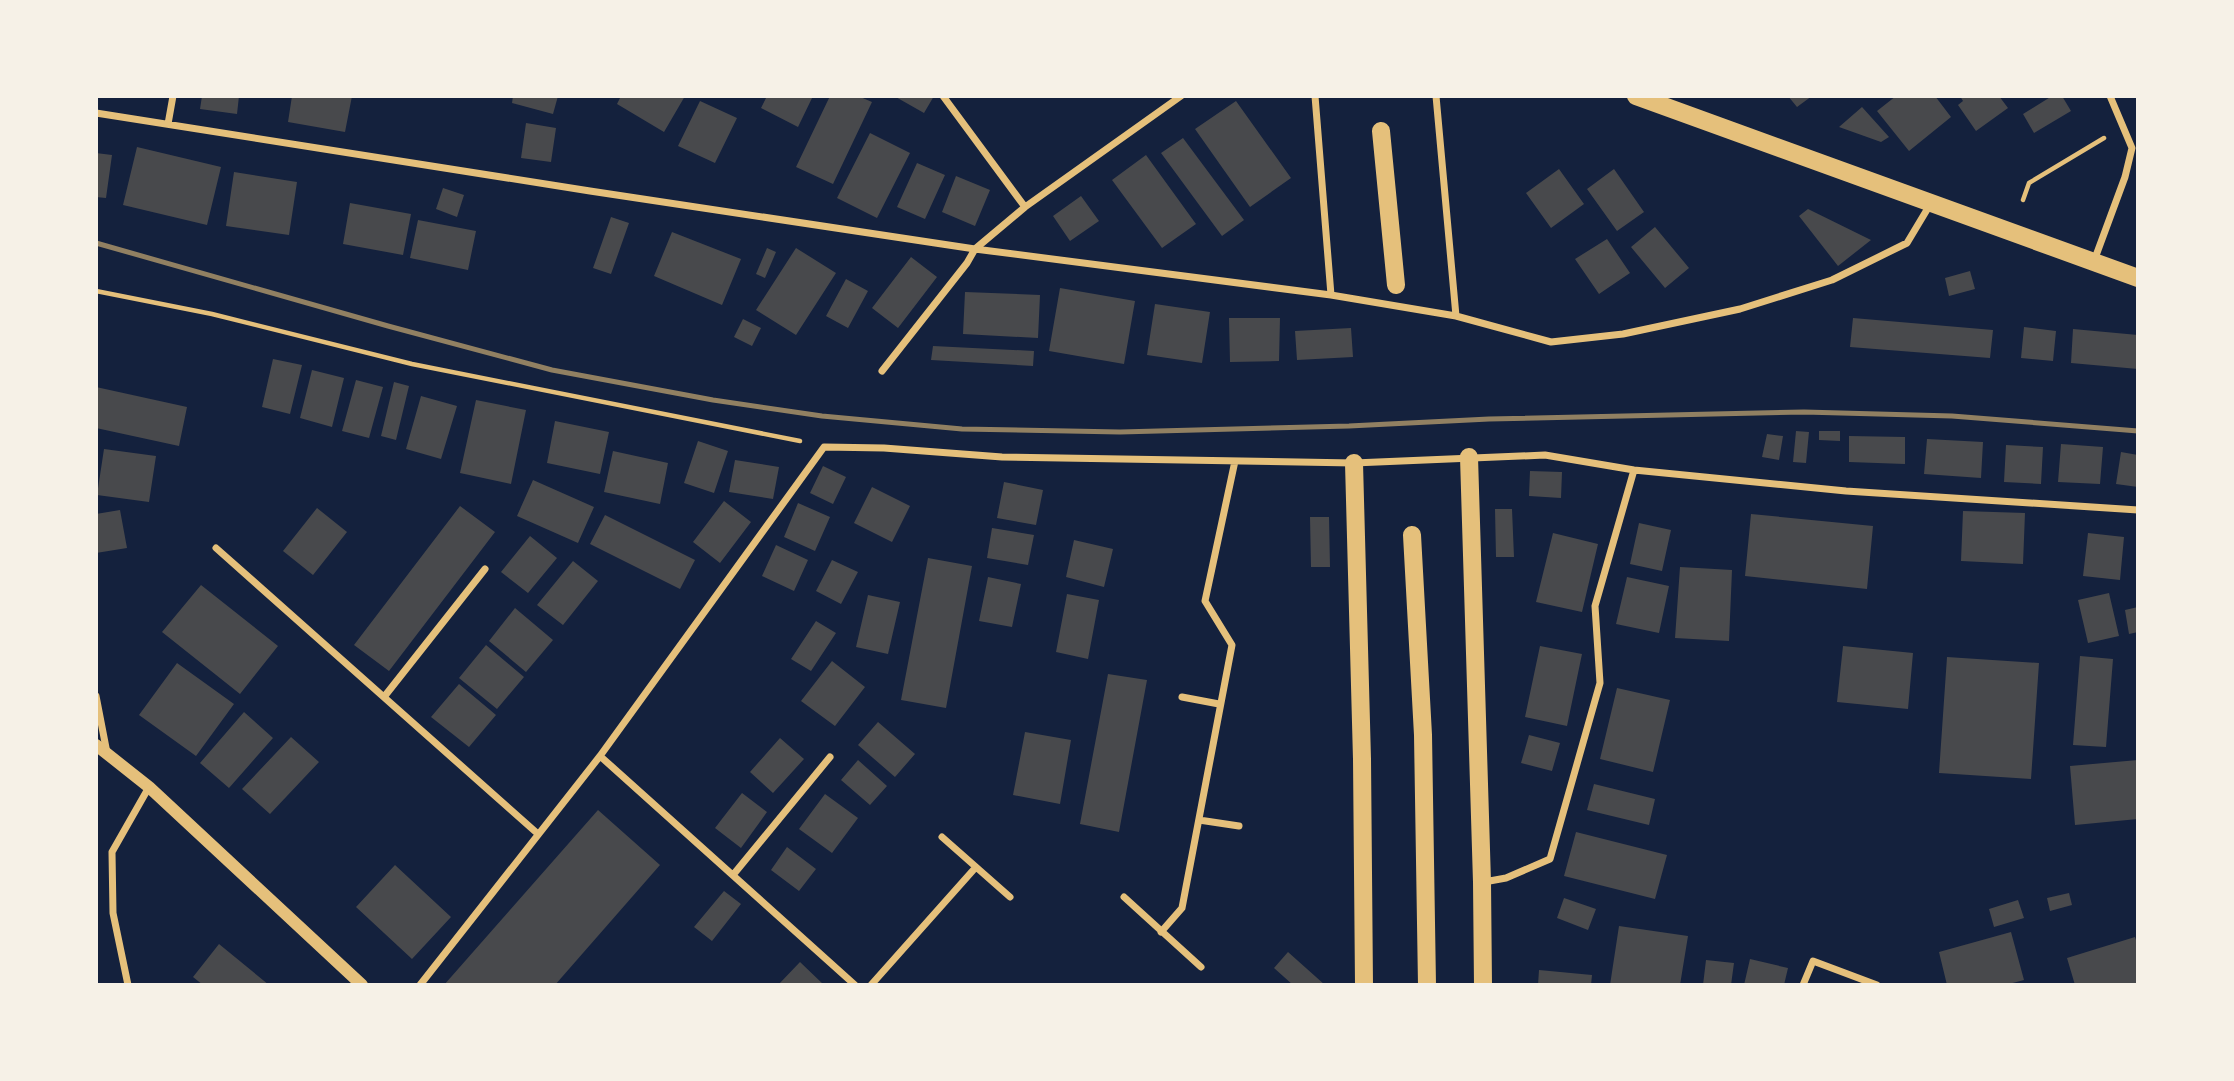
<svg xmlns="http://www.w3.org/2000/svg" width="2234" height="1081" font-family="'PT Sans Narrow',sans-serif">
<style>
.building{fill:#48494c}
.lines{fill:none;stroke-linecap:round;stroke-linejoin:round}
.path{stroke:#e5c07b;stroke-width:4.5}
.minor{stroke:#e5c07b;stroke-width:7}
.tertiary{stroke:#e5c07b;stroke-width:12}
.primary{stroke:#e5c07b;stroke-width:18}
.rail{stroke:#918062;stroke-width:5}
</style>
<rect width="100%" height="100%" fill="#14213d"/>
<path class="building" d="M 202,96 L 239,96 L 237,114 L 200,109 Z
M 292,96 L 352,96 L 345,132 L 288,122 Z
M 513,96 L 558,96 L 553,114 L 512,103 Z
M 621,96 L 685,96 L 664,132 L 617,104 Z
M 767,96 L 813,96 L 798,127 L 761,108 Z
M 830,96 L 858,96 L 872,102 L 833,184 L 796,167 Z
M 894,96 L 934,96 L 924,113 Z
M 1788,96 L 1812,96 L 1797,107 Z
M 1896,96 L 1935,96 L 1951,117 L 1909,151 L 1877,111 Z
M 1960,96 L 1999,96 L 2008,108 L 1976,131 L 1958,105 L 1963,101 Z
M 2052,96 L 2062,96 L 2071,111 L 2034,133 L 2023,114 Z
M 700,101 L 737,118 L 715,163 L 678,146 Z
M 1236,101 L 1291,178 L 1250,207 L 1195,129 Z
M 1862,107 L 1889,137 L 1881,142 L 1839,127 Z
M 526,123 L 556,128 L 551,162 L 521,158 Z
M 870,133 L 910,153 L 877,218 L 837,198 Z
M 1183,138 L 1244,220 L 1222,236 L 1161,153 Z
M 137,147 L 221,167 L 207,225 L 123,205 Z
M 96,153 L 112,155 L 106,198 L 96,197 Z
M 1146,155 L 1196,224 L 1162,248 L 1112,180 Z
M 917,163 L 945,175 L 925,219 L 897,207 Z
M 1559,169 L 1584,204 L 1551,228 L 1526,193 Z
M 1614,169 L 1644,212 L 1617,231 L 1587,189 Z
M 234,172 L 297,182 L 289,235 L 226,226 Z
M 956,176 L 990,190 L 975,226 L 942,212 Z
M 443,188 L 464,195 L 457,217 L 436,209 Z
M 1081,196 L 1099,221 L 1070,241 L 1053,216 Z
M 350,203 L 411,214 L 403,255 L 343,244 Z
M 1808,209 L 1871,240 L 1838,266 L 1799,216 Z
M 611,217 L 629,223 L 611,274 L 593,268 Z
M 418,220 L 476,231 L 468,270 L 410,258 Z
M 1655,227 L 1689,268 L 1665,288 L 1631,247 Z
M 672,232 L 741,259 L 722,305 L 654,276 Z
M 1607,239 L 1630,273 L 1599,294 L 1575,259 Z
M 767,248 L 776,252 L 765,278 L 756,274 Z
M 796,248 L 836,273 L 796,335 L 756,310 Z
M 911,257 L 937,277 L 898,328 L 872,308 Z
M 1970,271 L 1975,289 L 1949,296 L 1945,278 Z
M 846,279 L 868,291 L 848,328 L 826,316 Z
M 1060,288 L 1135,301 L 1124,364 L 1049,351 Z
M 965,292 L 1040,295 L 1038,338 L 963,334 Z
M 1155,304 L 1210,312 L 1202,363 L 1147,355 Z
M 1229,318 L 1280,318 L 1279,361 L 1230,362 Z
M 1853,318 L 1993,330 L 1990,358 L 1850,347 Z
M 743,319 L 761,328 L 752,346 L 734,337 Z
M 2024,327 L 2056,331 L 2053,361 L 2021,358 Z
M 1351,328 L 1353,357 L 1297,360 L 1295,331 Z
M 2073,329 L 2138,335 L 2138,369 L 2071,363 Z
M 933,346 L 1034,351 L 1033,366 L 931,360 Z
M 273,359 L 302,365 L 290,414 L 262,407 Z
M 312,370 L 344,378 L 332,427 L 300,418 Z
M 356,380 L 383,387 L 369,438 L 342,431 Z
M 394,382 L 409,386 L 396,440 L 381,436 Z
M 96,387 L 187,407 L 179,446 L 96,428 Z
M 421,396 L 457,406 L 441,459 L 406,449 Z
M 476,400 L 526,410 L 511,484 L 460,473 Z
M 555,421 L 609,432 L 600,474 L 547,463 Z
M 1796,431 L 1809,432 L 1806,463 L 1793,462 Z
M 1819,431 L 1840,431 L 1840,441 L 1819,440 Z
M 1767,434 L 1783,436 L 1779,460 L 1762,457 Z
M 1849,436 L 1905,437 L 1905,464 L 1849,462 Z
M 1927,439 L 1983,442 L 1981,478 L 1924,474 Z
M 698,441 L 728,451 L 714,493 L 684,483 Z
M 2061,444 L 2103,447 L 2100,484 L 2058,482 Z
M 2006,445 L 2043,447 L 2041,484 L 2004,482 Z
M 104,449 L 156,456 L 149,502 L 97,495 Z
M 613,451 L 668,463 L 660,504 L 604,492 Z
M 2121,452 L 2138,455 L 2138,487 L 2116,484 Z
M 735,460 L 779,467 L 773,499 L 729,492 Z
M 823,466 L 846,477 L 833,504 L 810,493 Z
M 1530,471 L 1562,472 L 1561,498 L 1529,496 Z
M 533,480 L 594,507 L 578,543 L 517,516 Z
M 1004,482 L 1043,490 L 1036,525 L 997,518 Z
M 872,487 L 910,506 L 892,542 L 854,523 Z
M 724,501 L 751,522 L 720,563 L 693,542 Z
M 798,503 L 830,517 L 815,551 L 784,537 Z
M 460,506 L 495,532 L 389,671 L 354,645 Z
M 317,508 L 347,532 L 313,575 L 283,551 Z
M 1495,509 L 1512,509 L 1514,557 L 1496,557 Z
M 120,510 L 127,548 L 96,553 L 96,514 Z
M 1963,511 L 2025,513 L 2023,564 L 1961,561 Z
M 1751,514 L 1873,526 L 1867,589 L 1745,576 Z
M 605,515 L 695,560 L 680,589 L 590,544 Z
M 1310,517 L 1329,517 L 1330,567 L 1311,567 Z
M 1639,523 L 1671,530 L 1662,571 L 1630,564 Z
M 992,528 L 1034,535 L 1028,565 L 987,558 Z
M 1553,533 L 1598,544 L 1582,612 L 1536,602 Z
M 2088,533 L 2124,537 L 2120,580 L 2083,576 Z
M 530,536 L 557,558 L 528,593 L 501,572 Z
M 1074,540 L 1113,549 L 1104,587 L 1066,577 Z
M 776,545 L 808,560 L 794,591 L 762,576 Z
M 928,558 L 972,566 L 946,708 L 901,700 Z
M 832,560 L 858,572 L 841,604 L 816,591 Z
M 573,561 L 598,581 L 563,625 L 537,605 Z
M 1680,567 L 1732,570 L 1729,641 L 1675,638 Z
M 988,577 L 1021,584 L 1012,627 L 979,621 Z
M 1627,577 L 1669,586 L 1659,633 L 1616,624 Z
M 201,585 L 278,646 L 240,694 L 162,632 Z
M 2109,593 L 2119,636 L 2088,643 L 2078,600 Z
M 1067,594 L 1099,600 L 1088,659 L 1056,652 Z
M 868,595 L 900,602 L 888,654 L 856,647 Z
M 2138,607 L 2138,632 L 2129,634 L 2125,610 Z
M 515,608 L 553,640 L 526,672 L 489,641 Z
M 816,621 L 836,633 L 811,671 L 791,659 Z
M 486,645 L 524,677 L 497,709 L 459,678 Z
M 1540,646 L 1582,654 L 1567,726 L 1525,717 Z
M 1843,646 L 1913,653 L 1908,709 L 1837,702 Z
M 2080,656 L 2113,659 L 2106,747 L 2073,745 Z
M 1947,657 L 2039,663 L 2031,779 L 1939,773 Z
M 832,661 L 865,687 L 835,726 L 801,701 Z
M 177,663 L 234,704 L 196,756 L 139,715 Z
M 1108,674 L 1147,680 L 1119,832 L 1080,824 Z
M 459,684 L 496,715 L 469,747 L 431,717 Z
M 1617,688 L 1670,700 L 1653,772 L 1600,759 Z
M 244,712 L 273,738 L 229,788 L 200,763 Z
M 878,722 L 915,754 L 895,777 L 858,745 Z
M 1025,732 L 1071,740 L 1060,804 L 1013,795 Z
M 1529,735 L 1560,743 L 1552,771 L 1521,763 Z
M 291,737 L 319,762 L 270,814 L 242,789 Z
M 780,738 L 804,759 L 773,793 L 750,772 Z
M 858,760 L 887,786 L 870,805 L 841,780 Z
M 2138,760 L 2138,819 L 2075,825 L 2070,766 Z
M 1594,784 L 1655,799 L 1649,825 L 1587,810 Z
M 742,793 L 767,812 L 741,848 L 715,828 Z
M 825,794 L 858,818 L 832,853 L 799,829 Z
M 598,810 L 660,865 L 555,985 L 444,985 Z
M 1576,832 L 1667,855 L 1655,899 L 1564,876 Z
M 787,847 L 816,869 L 799,891 L 771,870 Z
M 395,865 L 451,917 L 412,959 L 356,907 Z
M 724,891 L 741,904 L 712,941 L 694,927 Z
M 2069,893 L 2072,905 L 2050,911 L 2047,898 Z
M 1564,898 L 1596,909 L 1588,930 L 1557,918 Z
M 2018,900 L 2024,918 L 1994,927 L 1989,909 Z
M 1619,926 L 1688,936 L 1680,985 L 1610,985 Z
M 2011,932 L 2024,980 L 2005,985 L 1947,985 L 1939,952 Z
M 2135,937 L 2138,946 L 2138,985 L 2075,985 L 2067,958 Z
M 219,944 L 269,985 L 203,985 L 193,977 Z
M 1288,952 L 1325,985 L 1293,985 L 1274,968 Z
M 1750,959 L 1788,968 L 1784,985 L 1744,985 Z
M 1706,960 L 1734,963 L 1731,985 L 1703,985 Z
M 800,962 L 824,985 L 778,985 Z
M 1539,970 L 1592,975 L 1591,985 L 1538,985 Z"/>
<g class="lines">
<path class="path" d="M 2023,200 L 2029,183 L 2104,138
M 96,291 L 212,314 L 412,364 L 800,441"/>
<path class="minor" d="M 943,96 L 1025,207
M 1315,96 L 1331,295
M 1436,96 L 1456,316
M 96,113 L 590,191 L 975,249 L 1331,295 L 1456,316 L 1551,342 L 1623,334 L 1740,309 L 1832,280 L 1907,243 L 1931,203
M 168,124 L 173,96
M 2094,261 L 2125,177 L 2132,148 L 2110,96
M 882,371 L 967,263 L 975,249 L 1025,207 L 1181,96
M 216,548 L 538,834
M 96,696 L 107,753
M 384,697 L 485,569
M 1182,697 L 1219,704
M 600,756 L 855,985
M 1199,820 L 1239,826
M 942,837 L 1010,897
M 733,875 L 830,757
M 1484,882 L 1506,878 L 1550,859 L 1600,683 L 1595,606 L 1634,470
M 1124,897 L 1201,967
M 1161,932 L 1182,908 L 1232,645 L 1205,601 L 1235,461
M 128,985 L 113,913 L 112,852 L 149,787
M 420,985 L 600,756 L 824,447 L 884,448 L 1002,457 L 1354,463 L 1545,455 L 1634,470 L 1846,491 L 2138,510
M 871,985 L 976,867
M 1803,985 L 1813,961 L 1877,985"/>
<path class="tertiary" d="M 96,745 L 149,787 L 362,985"/>
<path class="primary" d="M 1636,96 L 2138,278
M 1381,131 L 1396,285
M 1469,457 L 1482,882 L 1483,985
M 1354,463 L 1362,759 L 1364,985
M 1412,535 L 1423,735 L 1427,985"/>
<path class="rail" d="M 96,243 L 388,326 L 552,370 L 713,400 L 822,416 L 962,429 L 1120,432 L 1349,426 L 1489,419 L 1804,412 L 1952,416 L 2138,431"/>
</g>
<rect width="2234" height="1081" fill="none" stroke="#f6f1e7" stroke-width="196"/>
</svg>
